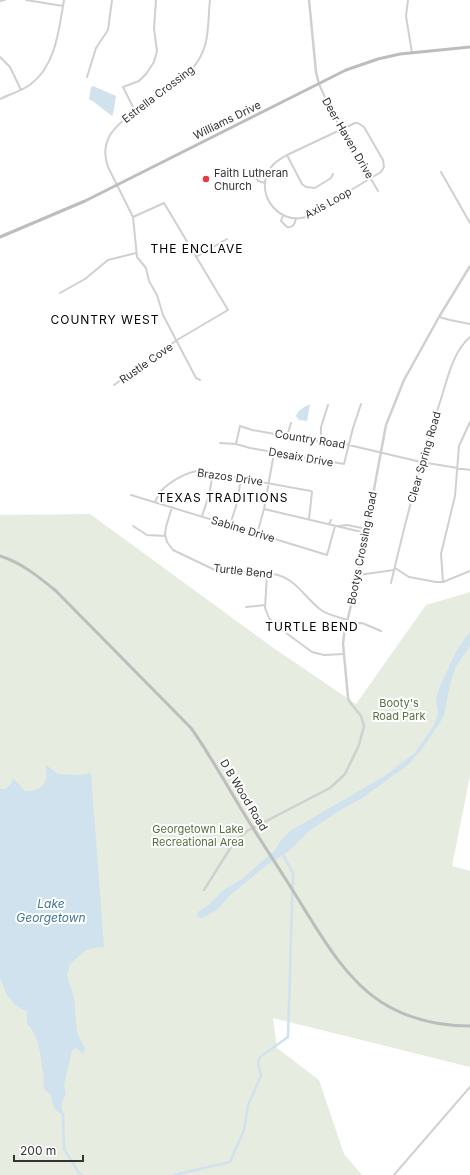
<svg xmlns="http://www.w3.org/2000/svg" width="470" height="1175" font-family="Inter,sans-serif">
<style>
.green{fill:#e6ecdf}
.water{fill:#cfe2ee}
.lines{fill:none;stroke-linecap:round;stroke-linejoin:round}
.canal{stroke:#cfe2ee;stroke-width:2.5}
.minor{stroke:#d0d0d0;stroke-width:2}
.tertiary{stroke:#d0d0d0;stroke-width:2.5}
.secondary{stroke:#bdbdbd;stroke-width:3}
.poi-dot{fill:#e63946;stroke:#fff;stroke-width:1.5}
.labels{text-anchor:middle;stroke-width:4;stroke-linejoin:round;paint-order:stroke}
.street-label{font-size:11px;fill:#333;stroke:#fff}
.poi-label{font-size:11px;fill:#333;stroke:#fff;text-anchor:start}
.park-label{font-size:11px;fill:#56703f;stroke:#fff}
.neighbourhood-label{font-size:12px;letter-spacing:1px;fill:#000;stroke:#fff}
.water-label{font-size:12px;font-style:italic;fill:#3f7597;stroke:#fff}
</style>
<rect width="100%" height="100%" fill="#fff"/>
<path class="green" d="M 90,514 L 275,649 L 356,704 L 426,605 L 470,592 L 470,776 L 452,866 L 470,871 L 470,1067 L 273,1018 L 277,1048 L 319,1080 L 344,1154 L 362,1175 L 0,1175 L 0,515 Z"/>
<path class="water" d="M 93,86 L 116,96 C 115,101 114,113 112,116 L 94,102 L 89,99 L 91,87 Z
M 310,404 L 307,421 L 299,420 L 296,416 C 298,410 304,407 310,404 Z
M 470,632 L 470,646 L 455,668 L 449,689 L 444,716 L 422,749 L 408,765 L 362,798 L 337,812 L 309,831 L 289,851 L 271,862 L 231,894 L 217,910 L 204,917 L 200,918 L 197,916 L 198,912 L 208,905 L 225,889 L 242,879 L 274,851 L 282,839 L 290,831 L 383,777 L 415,753 L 434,725 L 438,713 L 436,699 L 439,688 L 455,654 L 464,639 Z
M 46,765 L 58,774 L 80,775 L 91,773 L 104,947 L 92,948 L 85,951 L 70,964 L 67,975 L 74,998 L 77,1033 L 85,1048 L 83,1054 L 76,1048 L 72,1050 L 64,1085 L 66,1094 C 61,1101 61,1107 63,1114 C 53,1112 53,1103 50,1095 C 49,1093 45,1091 44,1088 C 43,1085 44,1079 44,1076 C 40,1059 41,1037 27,1024 L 27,1012 L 14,1004 L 7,995 L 0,978 L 0,789 L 5,789 L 12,783 L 13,778 L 25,791 C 45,790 48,783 46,765 Z"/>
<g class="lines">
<path class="canal" d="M 63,1114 L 64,1149 L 79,1173 L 82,1175
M 174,1175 L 230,1162 L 244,1130 L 248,1105 L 261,1076 L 258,1062 L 260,1057 L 288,1037 L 293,873 L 282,853"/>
<path class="minor" d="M 26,0 L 63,6
M 408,0 L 406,16 L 412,53
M 0,1 L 5,0
M 0,57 L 10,67 L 21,90
M 87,77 L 96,48 L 108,30 L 112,0
M 319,84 L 332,113 L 378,191
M 0,99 C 10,94 22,91 31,84 C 56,65 59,29 64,0
M 135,111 L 123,87 L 139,81 L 146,74 L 154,62 L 157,51 L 154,29 L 156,0
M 355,123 L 358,123 L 364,127 L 383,160 L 384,167 L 381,172 L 306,217 C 277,226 252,190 272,166 C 276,161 282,158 287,155 Z
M 287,155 L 302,184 L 306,187 L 315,188 L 331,178 L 333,174
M 441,172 L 470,223
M 265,183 L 258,181 L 255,176 L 256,172 L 264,170 L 268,171
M 283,215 L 281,221 L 287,227 C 293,228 295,224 296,218
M 196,257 L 227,239
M 60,293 L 85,279 L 108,260 L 136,253
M 439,317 L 450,320 L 470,324
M 200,380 L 196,378 L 163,315 L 157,295 L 149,281 L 146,268 L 137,257 L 133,217 L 108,167 C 104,156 104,147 109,137 C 118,118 171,85 189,72 C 211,50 207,29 210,0
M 114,385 L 177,340 L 228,310 L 164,203 L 133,217
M 287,436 L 291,423
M 321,441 L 321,427 L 328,405
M 220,443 L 236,444 L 250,448 L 344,464 L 353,428 L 361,404
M 236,444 L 240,426 L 252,430 L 314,441 L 332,441 L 421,462 L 470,470
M 131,495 L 327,555 L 335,526
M 155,502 C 157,498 158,494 161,491 C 168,483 189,470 200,471 L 311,491 L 312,492 L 309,519
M 172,507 L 166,527 L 165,534 L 167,542 L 173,550 L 215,570 L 273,574 C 295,577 304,597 321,610 C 328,615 338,617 348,620
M 264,509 L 366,533
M 202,516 L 209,495 L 213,473
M 329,524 L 331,520
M 230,525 L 237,503 L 241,478
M 133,526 L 147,535 L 165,536
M 339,526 L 347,525 L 367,529
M 257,534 L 264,509 L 274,453
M 395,568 L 409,577 L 436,582 L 443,582 L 470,571
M 267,574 L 265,608 L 269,618 L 274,624 L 312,652 L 324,655 L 344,654
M 358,575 L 394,570
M 443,582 L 441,554 L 455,496 L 459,446 L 470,422
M 391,583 C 405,523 420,464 439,405 C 447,382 451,354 470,337
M 246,607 L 265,605
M 347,624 L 362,623 L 381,631
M 394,1175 L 470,1087"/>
<path class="tertiary" d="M 309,0 L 316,72 L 319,84
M 204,890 L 231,847 L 238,839 L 247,831 L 330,788 L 345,774 L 359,745 L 364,726 L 361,716 L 349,701 L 348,697 L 343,644 L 344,635 L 358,575 L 386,425 L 404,380 L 439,317 L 470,266"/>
<path class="secondary" d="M 0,237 L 85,201 L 346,70 L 378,59 L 400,54 L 470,47
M 0,556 C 22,563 39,577 56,591 L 191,728 C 209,753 224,781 240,807 C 258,837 277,865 295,894 C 319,932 343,977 381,1002 C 408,1019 439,1026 470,1026"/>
</g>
<circle class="poi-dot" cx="206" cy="179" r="4"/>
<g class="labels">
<g class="street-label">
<text transform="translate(158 94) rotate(-37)" y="4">Estrella Crossing</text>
<text transform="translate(227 120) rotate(-26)" y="4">Williams Drive</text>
<text transform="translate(348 138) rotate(60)" y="4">Deer Haven Drive</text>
<text transform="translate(328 203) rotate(-29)" y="4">Axis Loop</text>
<text transform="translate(146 363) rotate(-35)" y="4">Rustle Cove</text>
<text transform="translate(310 439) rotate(9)" y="4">Country Road</text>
<text transform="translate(301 457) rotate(10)" y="4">Desaix Drive</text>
<text transform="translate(424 457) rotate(-74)" y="4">Clear Spring Road</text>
<text transform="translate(230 477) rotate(8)" y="4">Brazos Drive</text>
<text transform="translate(243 529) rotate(17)" y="4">Sabine Drive</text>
<text transform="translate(362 548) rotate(-79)" y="4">Bootys Crossing Road</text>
<text transform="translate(243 571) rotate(6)" y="4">Turtle Bend</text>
<text transform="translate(244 795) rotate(59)" y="4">D B Wood Road</text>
</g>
<g class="poi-label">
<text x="214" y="177">Faith Lutheran<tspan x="214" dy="13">Church</tspan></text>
</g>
<g class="park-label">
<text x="399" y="707">Booty's<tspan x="399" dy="13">Road Park</tspan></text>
<text x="198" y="833">Georgetown Lake<tspan x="198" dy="13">Recreational Area</tspan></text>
</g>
<g class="neighbourhood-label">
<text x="197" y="253">THE ENCLAVE</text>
<text x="105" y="324">COUNTRY WEST</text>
<text x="223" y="502">TEXAS TRADITIONS</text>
<text x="312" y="631">TURTLE BEND</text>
</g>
<g class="water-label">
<text x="51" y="908">Lake<tspan x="51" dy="14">Georgetown</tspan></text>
</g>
</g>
<path d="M14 1155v6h69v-6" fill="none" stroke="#333333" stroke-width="2"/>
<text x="20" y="1155" font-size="12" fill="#333333" stroke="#ffffff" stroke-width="3" paint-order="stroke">200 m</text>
</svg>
